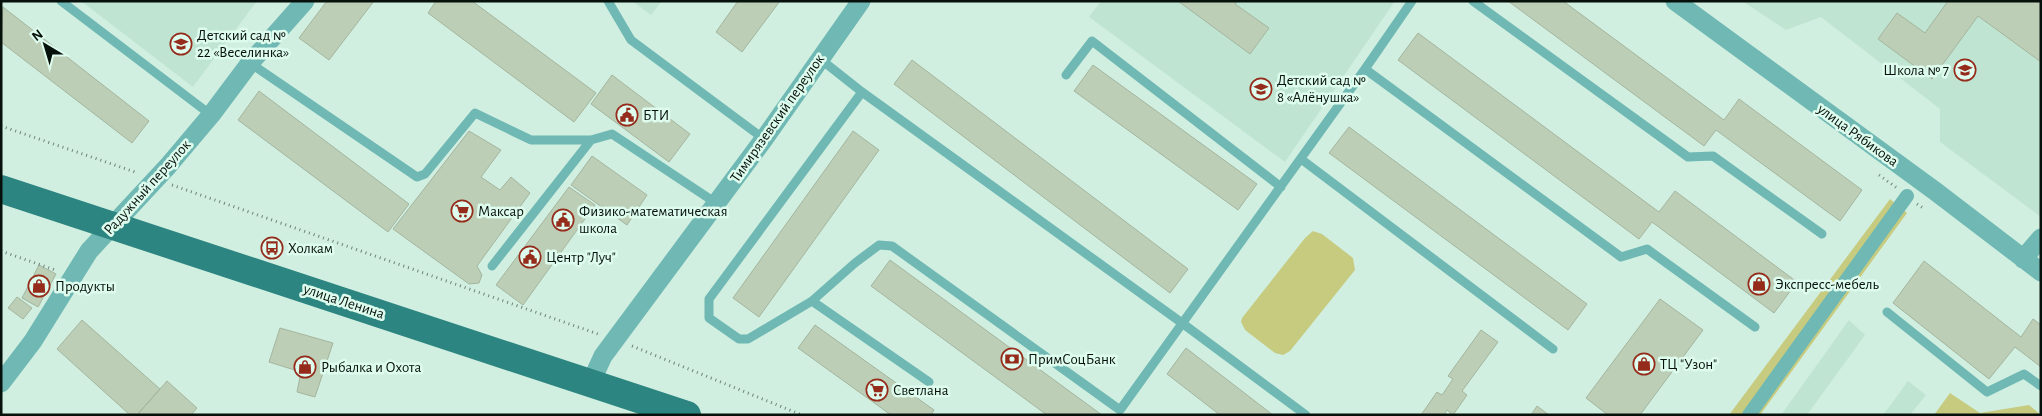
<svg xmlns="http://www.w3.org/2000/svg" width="2042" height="416" font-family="'Alegreya Sans',sans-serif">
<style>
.built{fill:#bfe5d2}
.green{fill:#c7cb7f}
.building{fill:#bdceb7;stroke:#a4b59e}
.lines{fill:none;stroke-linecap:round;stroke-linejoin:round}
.path{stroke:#6f8379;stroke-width:3;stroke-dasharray:1 4;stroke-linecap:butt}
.service{stroke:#6fb8b4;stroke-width:9}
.pedestrian{stroke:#6fb8b4;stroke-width:14}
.minor{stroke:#6fb8b4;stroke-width:19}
.primary{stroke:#2c8581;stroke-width:28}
.labels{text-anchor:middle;stroke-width:5;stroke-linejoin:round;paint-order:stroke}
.poi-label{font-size:15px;fill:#07110c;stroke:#defced;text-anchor:start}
.street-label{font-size:15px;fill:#07110c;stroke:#defced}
</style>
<rect width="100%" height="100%" fill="#d1efe0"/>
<path class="built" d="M 81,1 L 257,1 L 193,87 Z
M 632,1 L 662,1 L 651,15 Z
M 1101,1 L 1395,1 L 1285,162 L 1089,17 Z
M 1742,1 L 2041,1 L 2041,217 L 1940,142 L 1940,109 L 1821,17 L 1786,30 Z
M 1849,320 L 1865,335 L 1807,415 L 1781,415 Z
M 1908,381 L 1926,395 L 1910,415 L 1883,415 Z"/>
<path class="green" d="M 1890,199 L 1907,213 L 1760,415 L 1729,415 Z
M 1313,231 L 1322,234 L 1353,258 L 1355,270 L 1290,351 L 1283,355 L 1275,353 L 1245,330 L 1241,322 L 1242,318 L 1305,238 Z
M 1950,393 L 1980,413 L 2029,405 L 2041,415 L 1934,415 Z"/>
<path class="building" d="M 327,1 L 374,1 L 329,60 L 299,38 Z
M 436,1 L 472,1 L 596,93 L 574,122 L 428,13 Z
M 738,1 L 780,1 L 742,52 L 716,32 Z
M 1178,1 L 1237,1 L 1235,4 L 1269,28 L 1250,54 Z
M 1508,1 L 1563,1 L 1724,120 L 1739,99 L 1862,190 L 1840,221 L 1716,130 L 1704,146 Z
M 1948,1 L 2041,1 L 2041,62 L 1978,16 L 1932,79 L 1878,39 L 1897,13 L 1925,33 Z
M 3,7 L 149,121 L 132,143 L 1,42 Z
M 1418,33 L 1659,212 L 1675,191 L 1797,282 L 1774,313 L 1652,222 L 1639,239 L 1398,60 Z
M 912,60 L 1188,269 L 1170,293 L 894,84 Z
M 1093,65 L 1257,184 L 1238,210 L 1074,91 Z
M 612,75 L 690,134 L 669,162 L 591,104 Z
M 259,91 L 409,204 L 388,232 L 238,120 Z
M 1349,127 L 1587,304 L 1568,330 L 1329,153 Z
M 469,131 L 501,150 L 481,177 L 500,190 L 511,177 L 530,193 L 477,266 L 482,275 L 479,283 L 469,284 L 393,229 Z
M 853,131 L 879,150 L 759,317 L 733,298 Z
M 592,156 L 647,195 L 627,225 L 571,185 Z
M 569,187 L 595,205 L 523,305 L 496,285 Z
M 890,260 L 1102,415 L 1047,415 L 871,286 Z
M 1924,261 L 2021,337 L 2033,319 L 2041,325 L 2041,367 L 2015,347 L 1989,379 L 1893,303 Z
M 39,265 L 56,274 L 38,307 L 22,298 Z
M 17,297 L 32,308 L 23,319 L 8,308 Z
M 1660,299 L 1703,330 L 1640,415 L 1608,415 L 1586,398 Z
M 82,320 L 160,389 L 137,415 L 130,415 L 57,349 Z
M 815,325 L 934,410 L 931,415 L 891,415 L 798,348 Z
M 280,328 L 333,343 L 315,397 L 297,392 L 301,372 L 269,362 Z
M 1481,330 L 1498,342 L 1462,391 L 1467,395 L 1453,415 L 1447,410 L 1444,415 L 1421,415 L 1437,392 L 1442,395 L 1453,379 L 1448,376 Z
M 1186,348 L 1273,415 L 1220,415 L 1167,374 Z
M 167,381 L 197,408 L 191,415 L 137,415 Z
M 1537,406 L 1549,415 L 1531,415 Z"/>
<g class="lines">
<path class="path" d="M 1,126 L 138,173
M 1879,175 L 1897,188
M 172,185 L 598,334
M 1917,204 L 1923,208
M 1,251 L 55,270
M 632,346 L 802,415"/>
<path class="service" d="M 61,1 L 211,115
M 608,1 L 631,40 L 764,139
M 1473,1 L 1688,157 L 1713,156 L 1822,234
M 819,58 L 862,92 L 1182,323 L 1306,415
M 250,63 L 417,177 L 425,174 L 475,113 L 531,140 L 591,140
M 1365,69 L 1621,257 L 1647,249 L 1755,327
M 1066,75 L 1092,41 L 1281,187
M 862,92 L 709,299 L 709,318 L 739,339 L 748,339 L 812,301 L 855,263 L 879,245 L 892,246 L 1120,410 L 1365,69 L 1412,1
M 1301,159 L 1553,349
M 492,266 L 591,140 L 612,134 L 716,203
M 812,301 L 929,382
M 1887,312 L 1987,392 L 2024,374 L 2041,386"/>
<path class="pedestrian" d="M 1749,415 L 1907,196"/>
<path class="minor" d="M 1675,1 L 1935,191 L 2041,272
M 2023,259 L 2041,238
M 591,382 L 603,356 L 764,139 L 861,1
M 1,383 L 33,341 L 89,251 L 168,166 L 211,115 L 250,63 L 305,1"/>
<path class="primary" d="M 1,189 L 687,415"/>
</g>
<defs>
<g id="school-ring" transform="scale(1.125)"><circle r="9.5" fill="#defced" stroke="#952b1b" stroke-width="1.5"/><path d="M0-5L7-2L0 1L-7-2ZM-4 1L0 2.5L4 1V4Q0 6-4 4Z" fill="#952b1b"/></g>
<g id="civic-ring" transform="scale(1.125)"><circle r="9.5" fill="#defced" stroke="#952b1b" stroke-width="1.5"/><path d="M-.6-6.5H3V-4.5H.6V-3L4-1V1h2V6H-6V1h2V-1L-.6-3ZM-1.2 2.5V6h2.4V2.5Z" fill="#952b1b"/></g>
<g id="supermarket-ring" transform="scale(1.125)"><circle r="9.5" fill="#defced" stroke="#952b1b" stroke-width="1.5"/><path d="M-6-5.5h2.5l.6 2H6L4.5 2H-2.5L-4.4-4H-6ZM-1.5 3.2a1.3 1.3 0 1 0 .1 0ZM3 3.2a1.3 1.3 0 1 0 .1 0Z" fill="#952b1b"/></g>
<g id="bus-ring" transform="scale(1.125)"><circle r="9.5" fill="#defced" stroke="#952b1b" stroke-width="1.5"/><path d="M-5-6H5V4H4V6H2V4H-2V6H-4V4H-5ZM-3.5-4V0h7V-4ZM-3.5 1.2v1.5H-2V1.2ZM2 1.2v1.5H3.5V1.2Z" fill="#952b1b"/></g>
<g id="shop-ring" transform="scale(1.125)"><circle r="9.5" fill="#defced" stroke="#952b1b" stroke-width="1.5"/><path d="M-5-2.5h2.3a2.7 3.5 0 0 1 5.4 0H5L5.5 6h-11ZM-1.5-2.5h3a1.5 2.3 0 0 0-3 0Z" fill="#952b1b"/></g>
<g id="bank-ring" transform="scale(1.125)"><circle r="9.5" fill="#defced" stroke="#952b1b" stroke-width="1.5"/><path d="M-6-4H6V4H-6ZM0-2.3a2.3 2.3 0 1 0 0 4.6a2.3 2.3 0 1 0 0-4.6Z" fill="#952b1b"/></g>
</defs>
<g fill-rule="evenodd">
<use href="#school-ring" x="181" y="44"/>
<use href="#school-ring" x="1965" y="70"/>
<use href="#school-ring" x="1261" y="89"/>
<use href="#civic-ring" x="627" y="115"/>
<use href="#supermarket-ring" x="462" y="211"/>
<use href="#civic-ring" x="563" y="220"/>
<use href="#bus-ring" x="272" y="248"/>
<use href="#civic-ring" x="530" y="257"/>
<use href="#shop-ring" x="1759" y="284"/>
<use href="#shop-ring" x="39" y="286"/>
<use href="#bank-ring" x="1012" y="359"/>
<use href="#shop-ring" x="1644" y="364"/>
<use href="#shop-ring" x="305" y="367"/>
<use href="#supermarket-ring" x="877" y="390"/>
</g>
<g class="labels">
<g class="poi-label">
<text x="197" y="40">Детский сад №<tspan x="197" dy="17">22 «Веселинка»</tspan></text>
<text x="1949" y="75" text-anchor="end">Школа № 7</text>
<text x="1277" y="85">Детский сад №<tspan x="1277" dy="17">8 «Алёнушка»</tspan></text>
<text x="643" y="120">БТИ</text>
<text x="478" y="216">Максар</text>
<text x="579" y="216">Физико-математическая<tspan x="579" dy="17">школа</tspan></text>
<text x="288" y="253">Холкам</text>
<text x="546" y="262">Центр "Луч"</text>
<text x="1775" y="289">Экспресс-мебель</text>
<text x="55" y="291">Продукты</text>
<text x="1028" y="364">ПримСоцБанк</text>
<text x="1660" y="369">ТЦ "Узон"</text>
<text x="321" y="372">Рыбалка и Охота</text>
<text x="893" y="395">Светлана</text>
</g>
<g class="street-label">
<text transform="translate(777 118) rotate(-55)" y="5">Тимирязевский переулок</text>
<text transform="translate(1858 135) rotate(36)" y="5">улица Рябикова</text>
<text transform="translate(147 187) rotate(-48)" y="5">Радужный переулок</text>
<text transform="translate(344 301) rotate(18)" y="5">улица Ленина</text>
</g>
</g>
<rect width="2042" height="416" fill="none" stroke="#07110c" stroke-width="5"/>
<g transform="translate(45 45) rotate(322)" stroke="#defced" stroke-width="4" paint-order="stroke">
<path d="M0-4L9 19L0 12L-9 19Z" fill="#07110c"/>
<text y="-8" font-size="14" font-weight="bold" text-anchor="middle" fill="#07110c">N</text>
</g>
</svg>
